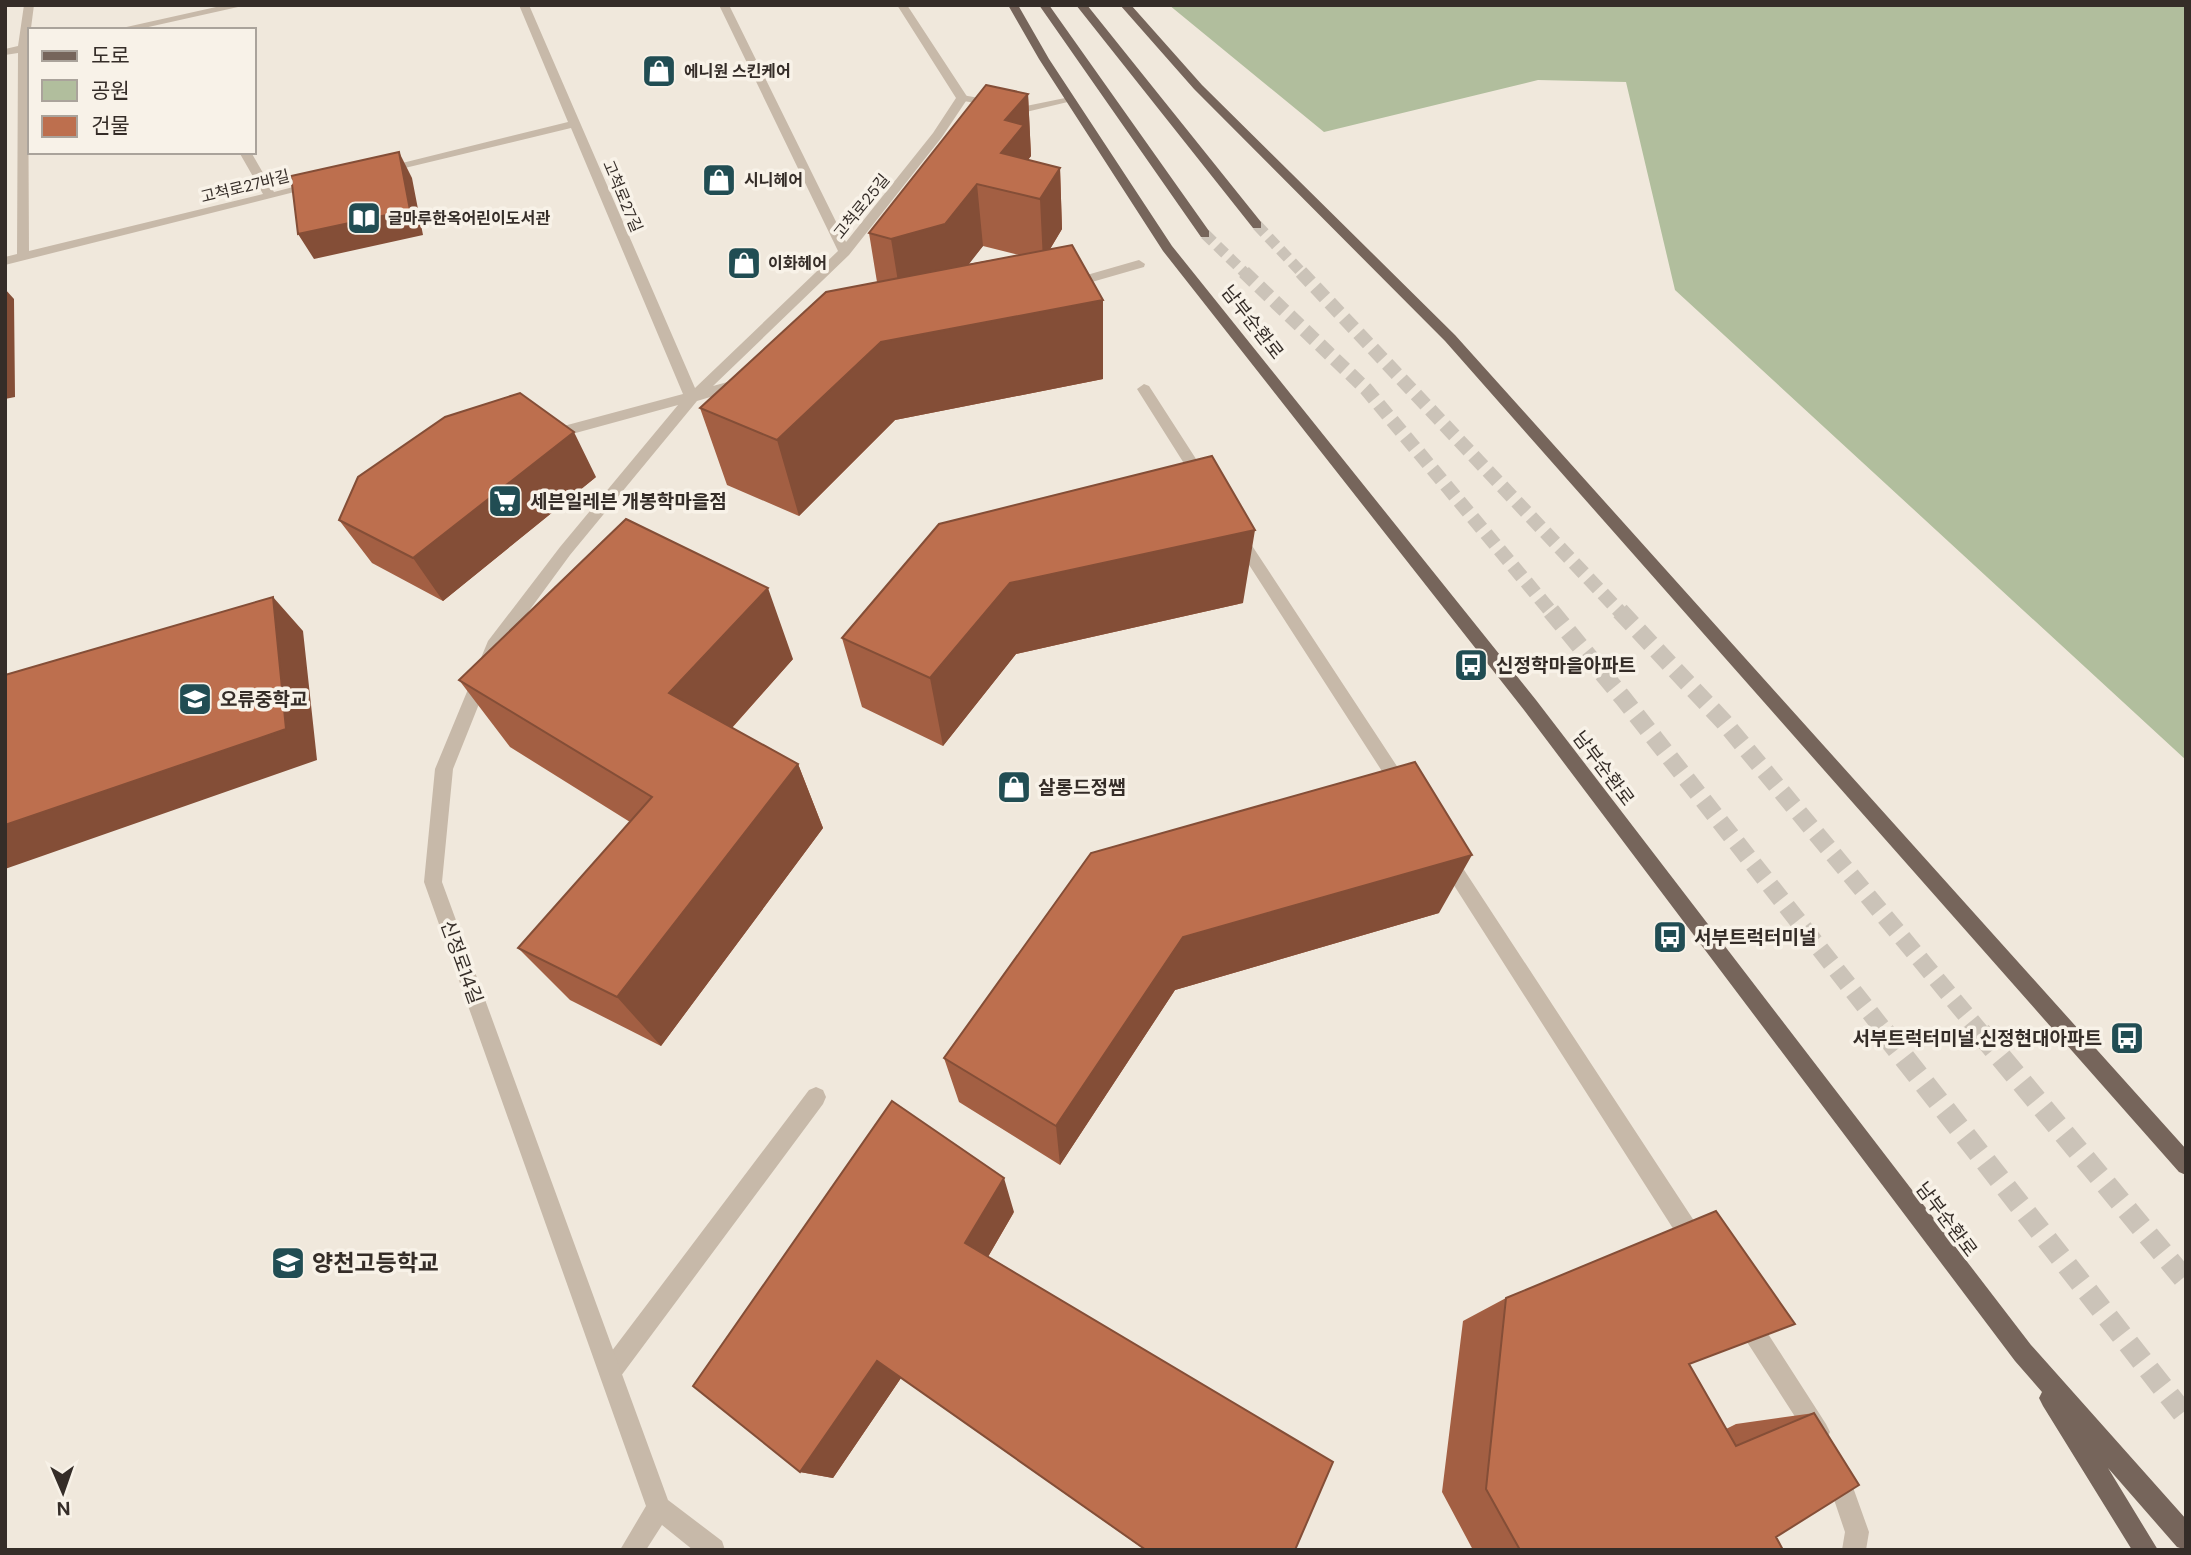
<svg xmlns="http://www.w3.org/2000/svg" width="2191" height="1555" font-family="'DM Sans','Noto Sans KR',sans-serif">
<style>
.green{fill:#b1be9d}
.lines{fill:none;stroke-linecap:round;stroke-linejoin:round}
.primary-tunnel-far3{stroke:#cbc3b8;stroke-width:11;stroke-dasharray:11 6;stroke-linecap:butt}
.primary-tunnel-far2{stroke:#cbc3b8;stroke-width:14;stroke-dasharray:14 7;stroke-linecap:butt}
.primary-tunnel-far1{stroke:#cbc3b8;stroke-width:18;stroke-dasharray:18 9;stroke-linecap:butt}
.primary-tunnel{stroke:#cbc3b8;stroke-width:22;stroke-dasharray:22 11;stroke-linecap:butt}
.service{fill:#c7b9a9;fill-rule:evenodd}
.minor{fill:#c7b9a9;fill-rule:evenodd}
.primary{fill:#76655b;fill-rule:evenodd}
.wall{fill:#a35f43;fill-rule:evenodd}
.shaded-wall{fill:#844e37}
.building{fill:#bd6f4e;stroke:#844e37;stroke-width:2}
.labels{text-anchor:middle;stroke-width:7;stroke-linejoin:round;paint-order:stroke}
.far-poi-label{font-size:16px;font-weight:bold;fill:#352d28;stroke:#f8f2e8;text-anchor:start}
.far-street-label{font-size:16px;fill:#352d28;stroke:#f8f2e8}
.street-label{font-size:19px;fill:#352d28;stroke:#f8f2e8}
.poi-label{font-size:19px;font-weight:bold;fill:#352d28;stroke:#f8f2e8;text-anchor:start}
.near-poi-label{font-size:23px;font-weight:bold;fill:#352d28;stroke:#f8f2e8;text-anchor:start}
</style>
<rect width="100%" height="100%" fill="#f0e8dc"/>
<path class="green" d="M 1169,5 L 2186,5 L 2186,760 L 1675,290 L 1626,82 L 1538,80 L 1324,132 Z"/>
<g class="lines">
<path class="primary-tunnel-far3" d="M 1257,225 L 1303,274
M 1205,234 L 1246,274"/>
<path class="primary-tunnel-far2" d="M 1244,272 L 1366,389 L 1552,613
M 1301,272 L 1621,613"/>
<path class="primary-tunnel-far1" d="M 1551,611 L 1623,698 L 1886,1033
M 1620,611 L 1724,722 L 1981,1033"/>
<path class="primary-tunnel" d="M 1884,1032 L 2186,1417
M 1980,1032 L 2186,1281"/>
<path class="service" d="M 962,95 L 1026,106 L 1070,97 L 1076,100 L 1026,112 L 958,100 L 958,96 Z
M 1144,384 L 1149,386 L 1207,476 L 1209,480 L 1207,484 L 1197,484 L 1137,389 Z
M 1238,530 L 1243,532 L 1408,783 L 1411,788 L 1408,793 L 1402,796 L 1396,793 L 1233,540 L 1230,536 L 1233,532 Z
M 1447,851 L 1453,853 L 1704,1236 L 1707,1244 L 1704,1252 L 1696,1255 L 1688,1252 L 1441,865 L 1438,859 L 1441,853 Z
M 816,1087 L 823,1090 L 826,1097 L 823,1104 L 618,1380 L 610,1383 L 602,1380 L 599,1372 L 602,1364 L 809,1090 Z
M 1746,1309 L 1754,1312 L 1826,1424 L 1830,1432 L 1826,1440 L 1818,1444 L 1810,1440 L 1738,1328 L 1735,1320 L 1738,1312 Z
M 1837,1461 L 1845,1465 L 1869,1532 L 1866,1550 L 1842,1550 L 1845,1532 L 1825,1473 L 1829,1465 Z"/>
<path class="minor" d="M 24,5 L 34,5 L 28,51 L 29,251 L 263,194 L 239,152 L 251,152 L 274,192 L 316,181 L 322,185 L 5,265 L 5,257 L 17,254 L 18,53 L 5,55 L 5,49 L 18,46 Z
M 225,5 L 247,5 L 135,30 L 113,30 Z
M 519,5 L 529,5 L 695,388 L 838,251 L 719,5 L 729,5 L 846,242 L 933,133 L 956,98 L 897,5 L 907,5 L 968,98 L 942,137 L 849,255 L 713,386 L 742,378 L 749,383 L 747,386 L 697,401 L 570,555 L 501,649 L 453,769 L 442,882 L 668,1500 L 722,1541 L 725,1550 L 693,1550 L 662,1525 L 646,1550 L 620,1550 L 646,1506 L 424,882 L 435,769 L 488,641 L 560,547 L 678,405 L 550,440 L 543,435 L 545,431 L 683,394 L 571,128 L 384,173 L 378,169 L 568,122 Z
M 1139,260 L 1145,264 L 1144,267 L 1071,288 L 1065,284 L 1066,281 Z"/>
<path class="primary" d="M 1008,5 L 1018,5 L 1049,59 L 1172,246 L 1536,700 L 2031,1345 L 2186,1519 L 2186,1550 L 2177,1547 L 2108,1468 L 2158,1550 L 2132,1550 L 2043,1406 L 2039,1398 L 2042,1392 L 2015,1361 L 1524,710 L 1163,251 L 1039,59 Z
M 1039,5 L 1049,5 L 1209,231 L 1209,237 L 1201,237 Z
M 1076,5 L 1087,5 L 1261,222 L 1261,228 L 1253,228 Z
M 1120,5 L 1131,5 L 1202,85 L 1455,335 L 2186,1149 L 2186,1175 L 2179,1172 L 1445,341 L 1194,89 Z"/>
</g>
<path class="wall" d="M 1028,94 L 1031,156 L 1028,160 L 1060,168 L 1062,229 L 1050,249 L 1103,379 L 895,420 L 799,516 L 727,485 L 700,408 L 877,282 L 869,233 ZM 983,246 L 1019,255 L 968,264 Z
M 596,477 L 443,601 L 372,563 L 339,520 Z
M 1243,603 L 1016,654 L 943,746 L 862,707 L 842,638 Z
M 793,659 L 732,728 L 798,764 L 823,828 L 661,1046 L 570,1000 L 518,948 L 630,822 L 510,747 L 459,680 Z
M 1091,853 L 1439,913 L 1175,990 L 1060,1165 L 959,1102 L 944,1058 Z
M 1014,1212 L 988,1257 L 1295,1550 L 1145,1550 L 901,1378 L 833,1478 L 800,1472 Z
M 1506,1298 L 1689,1364 L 1726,1429 L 1736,1424 L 1814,1413 L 1776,1537 L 1783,1550 L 1473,1550 L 1442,1492 L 1463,1321 Z"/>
<path class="shaded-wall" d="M 1028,94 L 1031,156 L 1026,162 L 1001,153 L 1005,120 Z
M 399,152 L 412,178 L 423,235 L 314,259 L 298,234 Z
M 1060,168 L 1062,229 L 1043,261 L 1040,199 Z
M 977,184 L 983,246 L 952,286 L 901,300 L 891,239 Z
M 5,289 L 14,299 L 15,397 L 5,399 Z
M 1103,300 L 1103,379 L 895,420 L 799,516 L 777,440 L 881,342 Z
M 574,432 L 596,477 L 443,601 L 413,558 Z
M 1255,530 L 1243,603 L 1016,654 L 943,746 L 930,678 L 1010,583 Z
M 768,588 L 793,659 L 703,760 L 669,693 Z
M 273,597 L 303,631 L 317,760 L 5,869 L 5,825 Z
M 798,764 L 823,828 L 661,1046 L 617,997 Z
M 1472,855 L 1439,913 L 1175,990 L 1060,1165 L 1056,1126 L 1183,937 Z
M 1004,1178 L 1014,1212 L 979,1272 L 965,1243 Z
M 877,1361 L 901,1378 L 833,1478 L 800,1472 Z"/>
<path class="building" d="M 986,85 L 1028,94 L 1005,120 L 1024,125 L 1001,153 L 1060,168 L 1040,199 L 977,184 L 945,224 L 891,239 L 869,233 Z
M 399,152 L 410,210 L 298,234 L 291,176 Z
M 1072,245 L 1103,300 L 881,342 L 777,440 L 700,408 L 826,292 Z
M 520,393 L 574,432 L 413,558 L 339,520 L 358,477 L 445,417 Z
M 1212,456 L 1255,530 L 1010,583 L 930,678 L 842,638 L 939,524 Z
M 626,519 L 768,588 L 669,693 L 798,764 L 617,997 L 518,948 L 652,797 L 459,680 Z
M 273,597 L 286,729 L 5,825 L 5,675 Z
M 1415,762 L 1472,855 L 1183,937 L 1056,1126 L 944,1058 L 1091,853 Z
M 892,1101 L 1004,1178 L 965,1243 L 1333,1462 L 1295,1550 L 1146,1550 L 877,1361 L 800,1472 L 693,1386 Z
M 1716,1211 L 1795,1324 L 1689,1364 L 1736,1446 L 1814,1413 L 1859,1485 L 1776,1537 L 1783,1550 L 1520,1550 L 1486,1489 L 1506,1298 Z"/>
<defs>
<g id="shop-square" transform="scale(1.75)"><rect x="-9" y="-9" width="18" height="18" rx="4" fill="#214d53" stroke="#f8f2e8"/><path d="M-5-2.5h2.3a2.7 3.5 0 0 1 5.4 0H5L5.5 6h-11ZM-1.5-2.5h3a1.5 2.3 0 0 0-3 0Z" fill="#fff"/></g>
<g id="library-square" transform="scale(1.75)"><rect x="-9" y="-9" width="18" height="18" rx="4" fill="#214d53" stroke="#f8f2e8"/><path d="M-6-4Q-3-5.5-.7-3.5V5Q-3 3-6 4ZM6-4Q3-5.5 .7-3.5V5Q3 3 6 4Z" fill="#fff"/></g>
<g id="supermarket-square" transform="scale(1.75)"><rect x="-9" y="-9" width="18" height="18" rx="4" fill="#214d53" stroke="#f8f2e8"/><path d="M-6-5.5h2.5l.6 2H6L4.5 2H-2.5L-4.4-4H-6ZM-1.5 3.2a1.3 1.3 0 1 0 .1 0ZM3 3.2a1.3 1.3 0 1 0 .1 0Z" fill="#fff"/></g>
<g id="bus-square" transform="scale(1.75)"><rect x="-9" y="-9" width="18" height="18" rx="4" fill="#214d53" stroke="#f8f2e8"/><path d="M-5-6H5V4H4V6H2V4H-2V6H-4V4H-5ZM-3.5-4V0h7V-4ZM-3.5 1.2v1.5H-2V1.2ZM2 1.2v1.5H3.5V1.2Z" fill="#fff"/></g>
<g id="school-square" transform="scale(1.75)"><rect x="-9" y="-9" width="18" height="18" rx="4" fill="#214d53" stroke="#f8f2e8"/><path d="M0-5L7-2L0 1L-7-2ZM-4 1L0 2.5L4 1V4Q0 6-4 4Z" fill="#fff"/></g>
</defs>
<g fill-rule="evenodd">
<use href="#shop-square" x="659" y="71"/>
<use href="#shop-square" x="719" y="180"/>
<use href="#library-square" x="364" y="218"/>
<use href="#shop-square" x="744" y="263"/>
<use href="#supermarket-square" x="505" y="501"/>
<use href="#bus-square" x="1471" y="665"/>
<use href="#school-square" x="195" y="699"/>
<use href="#shop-square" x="1014" y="787"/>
<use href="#bus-square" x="1670" y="937"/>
<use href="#bus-square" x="2127" y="1038"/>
<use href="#school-square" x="288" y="1263"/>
</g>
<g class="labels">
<g class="far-poi-label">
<text x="684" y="77">에니원 스킨케어</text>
<text x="744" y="186">시니헤어</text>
<text x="388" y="224">글마루한옥어린이도서관</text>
<text x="768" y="269">이화헤어</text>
</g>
<g class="far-street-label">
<text transform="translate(245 186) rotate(-14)" y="6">고척로27바길</text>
<text transform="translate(623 196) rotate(67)" y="6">고척로27길</text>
<text transform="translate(861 206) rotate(-51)" y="6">고척로25길</text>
</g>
<g class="street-label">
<text transform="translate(1253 322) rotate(52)" y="7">남부순환로</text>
<text transform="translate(1604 768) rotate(53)" y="7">남부순환로</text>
<text transform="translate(462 962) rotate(70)" y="7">신정로14길</text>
<text transform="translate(1947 1219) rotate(53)" y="7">남부순환로</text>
</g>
<g class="poi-label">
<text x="530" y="508">세븐일레븐 개봉학마을점</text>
<text x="1496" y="672">신정학마을아파트</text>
<text x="220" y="706">오류중학교</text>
<text x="1038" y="794">살롱드정쌤</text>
<text x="1694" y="944">서부트럭터미널</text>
<text x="2102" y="1045" text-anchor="end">서부트럭터미널.신정현대아파트</text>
</g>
<g class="near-poi-label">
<text x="312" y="1271">양천고등학교</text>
</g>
</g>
<rect width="2191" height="1555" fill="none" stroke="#352d28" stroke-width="14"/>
<rect x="28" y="28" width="228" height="126" fill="#f8f2e8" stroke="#aaa39b" stroke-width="2"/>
<rect x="42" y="51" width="35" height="10" fill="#76655b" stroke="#aaa39b" stroke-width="2"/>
<text x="91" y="63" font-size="21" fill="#352d28">도로</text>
<rect x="42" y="80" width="35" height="21" fill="#b1be9d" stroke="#aaa39b" stroke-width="2"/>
<text x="91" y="98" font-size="21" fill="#352d28">공원</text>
<rect x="42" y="116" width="35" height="21" fill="#bd6f4e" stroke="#aaa39b" stroke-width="2"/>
<text x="91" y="133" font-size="21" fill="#352d28">건물</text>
<g transform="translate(63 1492) rotate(178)" stroke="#f8f2e8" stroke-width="5" paint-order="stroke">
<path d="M0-5L12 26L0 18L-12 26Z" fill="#352d28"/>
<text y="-10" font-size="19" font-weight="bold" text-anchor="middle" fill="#352d28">N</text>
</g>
</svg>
